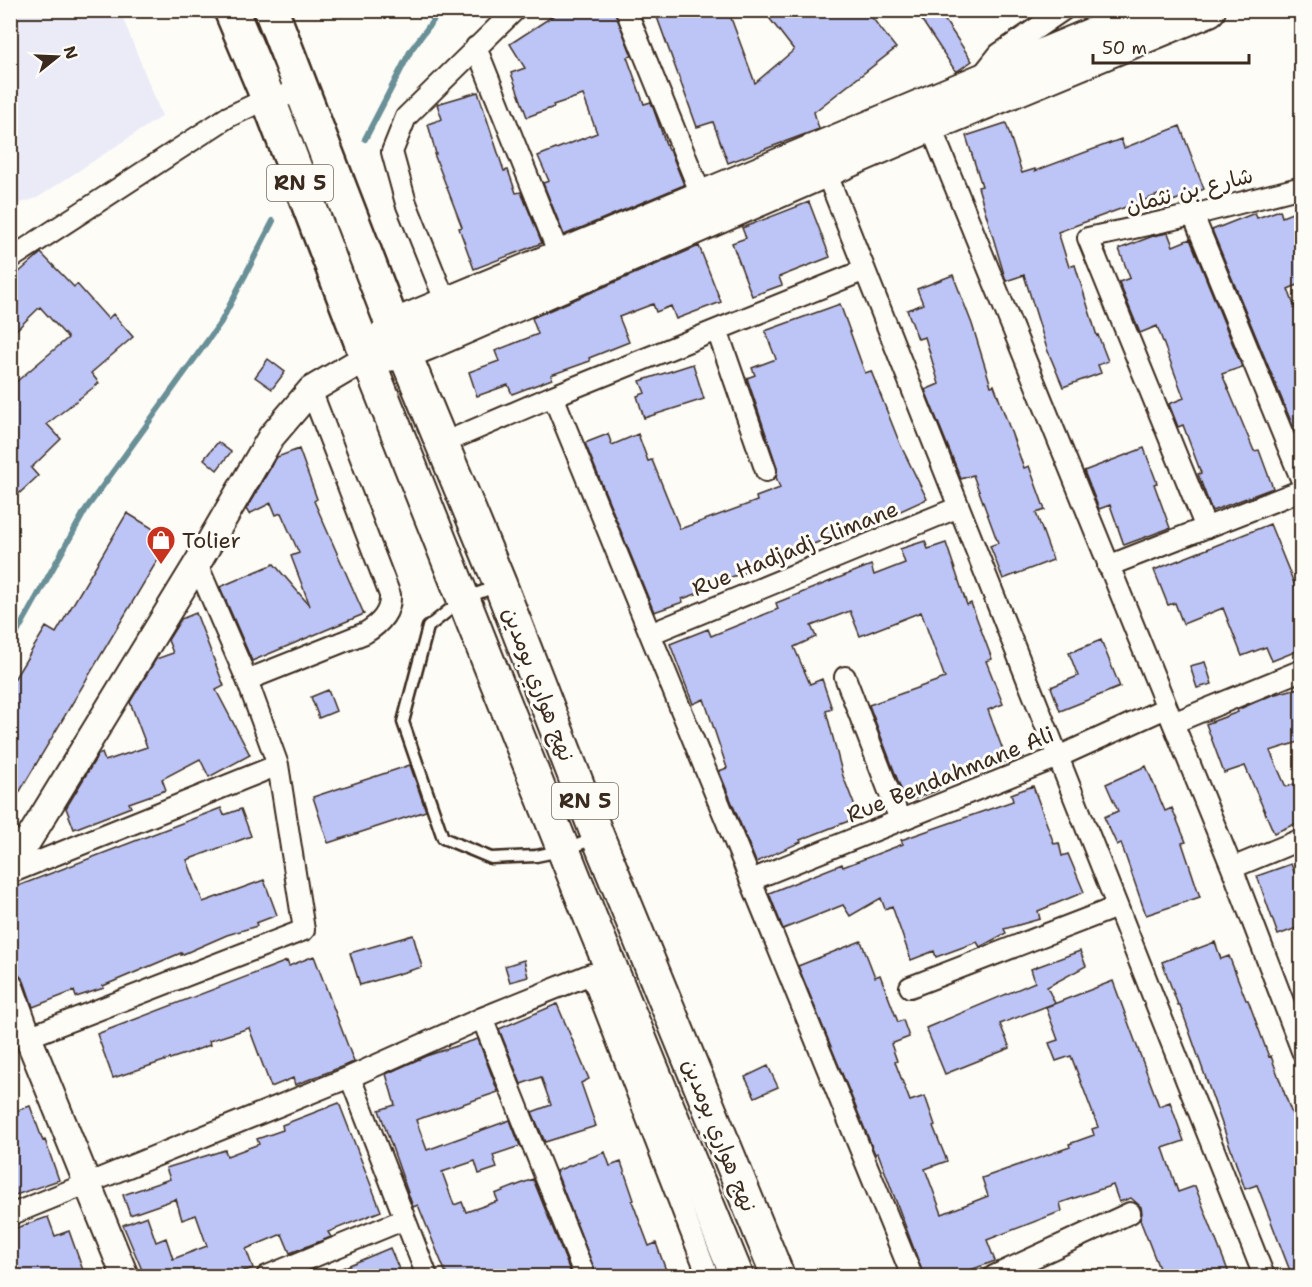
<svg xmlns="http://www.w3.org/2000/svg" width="1312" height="1287" font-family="'Shantell Sans','Playpen Sans Arabic',sans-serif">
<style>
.built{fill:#eaebf7}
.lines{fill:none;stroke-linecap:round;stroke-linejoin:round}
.stream{stroke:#698f97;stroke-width:6}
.building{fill:#bdc4f6;stroke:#3b2a1e;stroke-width:1.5}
.service-casing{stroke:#3b2a1e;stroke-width:15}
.minor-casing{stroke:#3b2a1e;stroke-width:24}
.tertiary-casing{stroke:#3b2a1e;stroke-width:30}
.primary-casing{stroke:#3b2a1e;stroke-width:36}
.trunk-casing{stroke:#3b2a1e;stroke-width:38}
.service{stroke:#fdfcf7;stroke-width:10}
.minor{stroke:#fdfcf7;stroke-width:20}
.tertiary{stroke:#fdfcf7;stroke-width:26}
.primary{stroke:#fdfcf7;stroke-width:32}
.trunk{stroke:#fdfcf7;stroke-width:33}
.labels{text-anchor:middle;stroke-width:6;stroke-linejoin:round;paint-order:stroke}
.shield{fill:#fdfcf7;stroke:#75695f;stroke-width:1.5}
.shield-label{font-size:21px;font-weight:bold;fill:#3b2a1e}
.street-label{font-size:22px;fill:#3b2a1e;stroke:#fdfcf7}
.poi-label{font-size:22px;fill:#3b2a1e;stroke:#fdfcf7;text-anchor:start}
</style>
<rect width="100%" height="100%" fill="#fdfcf7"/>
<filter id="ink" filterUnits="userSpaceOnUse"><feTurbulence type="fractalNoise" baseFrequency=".0167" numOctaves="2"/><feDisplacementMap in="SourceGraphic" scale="12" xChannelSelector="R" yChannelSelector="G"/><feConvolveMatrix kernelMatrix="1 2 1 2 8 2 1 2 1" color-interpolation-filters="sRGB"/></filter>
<g filter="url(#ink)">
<path class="built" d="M 11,10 L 120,11 L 162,116 L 37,198 L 11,206 Z"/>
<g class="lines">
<path class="stream" d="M 365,139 L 411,50 L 441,10
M 10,645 L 86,509 L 221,322 L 273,221"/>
</g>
<path class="building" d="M 562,10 L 614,10 L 632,56 L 627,57 L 644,104 L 651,102 L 668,150 L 670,150 L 684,185 L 564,235 L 543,183 L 549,181 L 538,156 L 597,133 L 583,95 L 553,105 L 554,107 L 527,117 L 511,73 L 525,68 L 510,44 Z
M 657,10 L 728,10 L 755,83 L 794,50 L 763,10 L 866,10 L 896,48 L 814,112 L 819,129 L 728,163 L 713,122 L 697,127 L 657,17 L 659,16 Z
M 915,10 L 938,10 L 972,61 L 956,72 Z
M 478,92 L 504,171 L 508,170 L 516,193 L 521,192 L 542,243 L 474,269 L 459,228 L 462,227 L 434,154 L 436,154 L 428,124 L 442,119 L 437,104 Z
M 1006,123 L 1022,173 L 1035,169 L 1035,171 L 1121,139 L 1124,148 L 1180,126 L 1204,189 L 1165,204 L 1161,194 L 1058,232 L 1069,267 L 1075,265 L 1097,336 L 1098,335 L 1108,361 L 1098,365 L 1101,373 L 1063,387 L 1047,349 L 1024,275 L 1006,281 L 978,187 L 982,186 L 966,136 Z
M 809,202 L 830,257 L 779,277 L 782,285 L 752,296 L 732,243 L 746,238 L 742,228 Z
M 1302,209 L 1302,283 L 1288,289 L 1302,327 L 1302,448 L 1212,230 L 1255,213 L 1257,218 L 1280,210 L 1282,217 Z
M 1168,233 L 1173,246 L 1190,239 L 1242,367 L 1222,374 L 1254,451 L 1259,450 L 1273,488 L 1212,511 L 1198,474 L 1201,473 L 1183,425 L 1178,427 L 1169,404 L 1184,398 L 1157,326 L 1140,333 L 1119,282 L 1130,278 L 1119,249 L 1153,236 Z
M 699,246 L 721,302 L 676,319 L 671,306 L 656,312 L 653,304 L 619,317 L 629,342 L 589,358 L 590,361 L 551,375 L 552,379 L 512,394 L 508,385 L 477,396 L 469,372 L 499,361 L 495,351 L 538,334 L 532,318 Z
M 41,253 L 74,287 L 77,284 L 108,319 L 113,314 L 133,337 L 91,373 L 99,383 L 47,424 L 61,439 L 31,468 L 38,476 L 10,502 L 10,387 L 68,338 L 40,307 L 10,336 L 10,280 Z
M 953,275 L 972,324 L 991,386 L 994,385 L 1024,468 L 1029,466 L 1045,510 L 1036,513 L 1053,560 L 1003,579 L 990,546 L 998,543 L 973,475 L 961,479 L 925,390 L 939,384 L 925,337 L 918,339 L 907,310 L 923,304 L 917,289 Z
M 840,304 L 865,373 L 871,371 L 900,444 L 927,499 L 863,528 L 862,526 L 762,563 L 763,566 L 720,581 L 721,585 L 682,599 L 683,602 L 654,612 L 585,443 L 608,434 L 612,445 L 638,434 L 648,461 L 652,460 L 680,529 L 757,501 L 756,497 L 780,488 L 776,477 L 777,467 L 747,378 L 755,375 L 752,368 L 776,359 L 765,331 Z
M 268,359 L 285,372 L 272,389 L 255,377 Z
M 693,364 L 704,399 L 644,418 L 637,396 L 645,393 L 640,381 Z
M 218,442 L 231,452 L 217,470 L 204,459 Z
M 1144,448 L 1157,483 L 1154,484 L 1170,528 L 1124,545 L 1110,505 L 1099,509 L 1084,471 Z
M 299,449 L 317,499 L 314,501 L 364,614 L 252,661 L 220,587 L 274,564 L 310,606 L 291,556 L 299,553 L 281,513 L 276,515 L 271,503 L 249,514 L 246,509 L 277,457 Z
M 127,513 L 170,539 L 10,808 L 10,686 L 46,627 L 56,633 Z
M 1270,524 L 1302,603 L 1302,649 L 1272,661 L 1266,647 L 1242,656 L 1223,608 L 1183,624 L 1175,603 L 1168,605 L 1154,570 Z
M 925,541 L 928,549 L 946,543 L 967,605 L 971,603 L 992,659 L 986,661 L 1003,704 L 988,710 L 1007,761 L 985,769 L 982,760 L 934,779 L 938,790 L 906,802 L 869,705 L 945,678 L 921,612 L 860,636 L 850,611 L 811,626 L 816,637 L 794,647 L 810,684 L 822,679 L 832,709 L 826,711 L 843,776 L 859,817 L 800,840 L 801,842 L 756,862 L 719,771 L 727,768 L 704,699 L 693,704 L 670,644 L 708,629 L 711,636 L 778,609 L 776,603 L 871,565 L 874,575 L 905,563 L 900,549 Z
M 196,613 L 224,686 L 216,690 L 250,755 L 209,777 L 200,759 L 162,779 L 166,790 L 129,803 L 131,807 L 74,829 L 66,808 L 98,755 L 102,753 L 105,761 L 147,747 L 130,702 L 156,659 L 173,653 L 168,640 L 181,619 Z
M 1101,640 L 1120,687 L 1060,711 L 1051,687 L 1078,676 L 1069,653 Z
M 1205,662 L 1212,684 L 1197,688 L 1190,666 Z
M 1302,687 L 1302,741 L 1270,751 L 1286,787 L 1294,784 L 1302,800 L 1302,821 L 1274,833 L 1245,766 L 1224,773 L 1206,724 L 1238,712 L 1237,710 L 1272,695 Z
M 328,690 L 336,711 L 319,718 L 311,697 Z
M 410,765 L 426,811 L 328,843 L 313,797 Z
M 1146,766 L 1165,811 L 1172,808 L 1186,842 L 1182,843 L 1200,897 L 1146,915 L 1121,843 L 1117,845 L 1104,817 L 1118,811 L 1106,784 Z
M 1033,786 L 1054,844 L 1059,843 L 1062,856 L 1068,854 L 1084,892 L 1038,911 L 1040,919 L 1004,929 L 1006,933 L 980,947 L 977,942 L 936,957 L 934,951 L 911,960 L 892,906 L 885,909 L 881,898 L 850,916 L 843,905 L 783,929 L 769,893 L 842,864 L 843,867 L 903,844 L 901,840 L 1013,801 L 1011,794 Z
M 221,808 L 224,815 L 241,809 L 251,836 L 187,860 L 203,902 L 264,880 L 277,915 L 256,923 L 257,926 L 227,935 L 181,955 L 181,953 L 103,986 L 104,988 L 76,997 L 74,991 L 33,1007 L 24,981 L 19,975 L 10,972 L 10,889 Z
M 1291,864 L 1302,892 L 1302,926 L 1278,935 L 1257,876 Z
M 413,935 L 422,967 L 360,985 L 350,953 Z
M 861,941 L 875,977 L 880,975 L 898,1022 L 903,1020 L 909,1037 L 891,1044 L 897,1061 L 895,1062 L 910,1101 L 925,1096 L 935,1125 L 933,1126 L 947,1161 L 925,1169 L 942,1214 L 988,1196 L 982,1178 L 1070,1147 L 1069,1144 L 1094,1135 L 1092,1129 L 1098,1127 L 1071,1056 L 1056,1061 L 1049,1043 L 1058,1040 L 1046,1007 L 1113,981 L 1159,1106 L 1170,1102 L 1184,1141 L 1163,1148 L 1178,1192 L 1195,1186 L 1230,1276 L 1162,1276 L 1140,1220 L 1142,1213 L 1141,1207 L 1131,1198 L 1119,1202 L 1113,1185 L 1060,1203 L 1062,1211 L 987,1240 L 995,1261 L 954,1276 L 924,1276 L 878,1153 L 875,1154 L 798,966 Z
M 1215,942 L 1221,959 L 1229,956 L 1246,1000 L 1248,1000 L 1269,1057 L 1271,1056 L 1302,1142 L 1302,1276 L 1292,1276 L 1257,1185 L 1245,1189 L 1180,1005 L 1178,1005 L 1162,962 Z
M 1080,951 L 1086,966 L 1047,987 L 1055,1003 L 1000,1024 L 1010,1048 L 945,1074 L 926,1028 L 1035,982 L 1031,969 Z
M 314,956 L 354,1062 L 295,1085 L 293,1078 L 271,1087 L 249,1028 L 209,1041 L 210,1045 L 188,1053 L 113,1078 L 97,1034 L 287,961 L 289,966 Z
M 524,960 L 528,977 L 510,982 L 505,966 Z
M 557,1004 L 589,1079 L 581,1083 L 596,1126 L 545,1142 L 532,1112 L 551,1105 L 541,1077 L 521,1084 L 499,1029 Z
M 478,1039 L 498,1092 L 416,1120 L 427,1150 L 510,1120 L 520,1146 L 493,1155 L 497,1168 L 479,1174 L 475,1161 L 442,1172 L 454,1205 L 462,1202 L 466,1212 L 498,1201 L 495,1194 L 533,1179 L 572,1276 L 447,1276 L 418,1205 L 413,1207 L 379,1110 L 395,1105 L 386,1074 L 426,1056 Z
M 768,1066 L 778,1087 L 755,1097 L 745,1077 Z
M 339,1103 L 381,1211 L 328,1232 L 331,1237 L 290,1253 L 282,1234 L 246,1249 L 253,1268 L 229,1276 L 140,1276 L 139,1271 L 142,1270 L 123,1225 L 147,1216 L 156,1242 L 166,1238 L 173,1259 L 207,1246 L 196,1215 L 182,1220 L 176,1199 L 130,1215 L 123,1195 L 170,1179 L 166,1168 L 225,1150 L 227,1156 L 259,1144 L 257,1139 L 283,1130 L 282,1125 Z
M 30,1106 L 43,1141 L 45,1140 L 59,1180 L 10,1197 L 10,1113 Z
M 605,1152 L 610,1166 L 621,1162 L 634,1200 L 632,1201 L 649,1246 L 656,1243 L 667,1273 L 657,1276 L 597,1276 L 556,1171 Z
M 48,1217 L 55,1236 L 69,1231 L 85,1276 L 10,1276 L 10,1230 Z
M 390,1248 L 402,1276 L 323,1276 Z"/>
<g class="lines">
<g class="service-casing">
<path id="service" d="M 497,586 L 463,599 L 428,627 L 403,722 L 443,838 L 491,858 L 536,856 L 565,850 L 595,838
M 10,831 L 27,843"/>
</g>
<g class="minor-casing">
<path id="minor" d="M 626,10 L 702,197
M 476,47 L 560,257
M 980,78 L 999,54 L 1063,10
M 926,115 L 1232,868 L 1302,1051
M 826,172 L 1264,1276
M 1193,215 L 1302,481
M 10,259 L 228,117 L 268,98 L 304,93
M 446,303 L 406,203 L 392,152 L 406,117 L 515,10
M 717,330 L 766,471
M 553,396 L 865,270
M 441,444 L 553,396 L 912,1276
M 1206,528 L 1088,238 L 1193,215 L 1302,187
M 1108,566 L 1302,490
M 650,634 L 959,507
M 845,677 L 900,820
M 247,680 L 365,633 C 380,624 391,613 390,595 L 311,390
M 1173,723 L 1302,670
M 1232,868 L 1302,839
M 10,873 L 278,765
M 751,880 L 1058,757 L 1166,708
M 910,987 L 1117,907
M 482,1018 L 585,1276
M 28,1037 L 304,930 L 278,765 L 247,680 L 197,564
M 350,1077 L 427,1276
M 10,1215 L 350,1077 L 482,1018 L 591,974 L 708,1276
M 267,1276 L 405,1219
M 994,1276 L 1130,1213"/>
</g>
<g class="tertiary-casing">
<path id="tertiary" d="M 10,870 L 197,564 L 271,437 L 311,390 L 367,357
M 10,987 L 28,1037 L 125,1276"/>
</g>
<g class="primary-casing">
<path id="primary" d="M 1150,10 L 393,326 L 367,357 L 404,353 L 429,343 L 929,126 L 1209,10
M 397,335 L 500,584 L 598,837 L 778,1276
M 367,357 L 591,919 L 737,1276"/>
</g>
<g class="trunk-casing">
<path id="trunk" d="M 231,10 L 268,98 L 367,357
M 271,10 L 393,326"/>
</g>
<use href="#service" class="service"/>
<use href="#minor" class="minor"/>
<use href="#tertiary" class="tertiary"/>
<use href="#primary" class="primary"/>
<use href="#trunk" class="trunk"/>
</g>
</g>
<defs>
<g id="shop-pin" transform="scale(1.5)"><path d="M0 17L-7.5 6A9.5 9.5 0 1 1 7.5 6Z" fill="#c8321e" stroke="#fdfcf7"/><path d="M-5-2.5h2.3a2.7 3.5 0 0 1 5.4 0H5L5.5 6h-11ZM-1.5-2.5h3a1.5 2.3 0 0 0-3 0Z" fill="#fff"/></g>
</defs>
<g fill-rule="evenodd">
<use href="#shop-pin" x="161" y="540"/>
</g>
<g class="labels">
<g class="shield">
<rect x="267" y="165" width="66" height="36" rx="4.5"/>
<rect x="552" y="783" width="66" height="36" rx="4.5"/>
</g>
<g class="shield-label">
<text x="300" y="190">RN 5</text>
<text x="585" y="808">RN 5</text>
</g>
<g class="street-label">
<text transform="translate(1189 190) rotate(-14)" y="8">شارع بن نثمان</text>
<text transform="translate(795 548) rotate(-22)" y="8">Rue Hadjadj Slimane</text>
<text transform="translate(539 684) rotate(69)" y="8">نهج هواري بومدين</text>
<text transform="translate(950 774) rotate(-22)" y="8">Rue Bendahmane Ali</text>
<text transform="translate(720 1135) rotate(68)" y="8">نهج هواري بومدين</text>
</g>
<g class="poi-label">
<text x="182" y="548">Tolier</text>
</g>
</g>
<rect width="1312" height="1287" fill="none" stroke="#fdfcf7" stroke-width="36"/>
<rect x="18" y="18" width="1276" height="1251" fill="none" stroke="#3b2a1e" stroke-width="2" filter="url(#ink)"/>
<g transform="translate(57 57) rotate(72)" stroke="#fdfcf7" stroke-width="4.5" paint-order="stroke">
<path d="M0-4.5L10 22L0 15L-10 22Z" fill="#3b2a1e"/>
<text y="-9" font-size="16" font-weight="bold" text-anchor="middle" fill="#3b2a1e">N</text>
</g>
<path d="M1093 54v9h156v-9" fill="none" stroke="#3b2a1e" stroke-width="3"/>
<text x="1102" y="54" font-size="18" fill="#3b2a1e" stroke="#fdfcf7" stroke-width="4.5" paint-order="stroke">50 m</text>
</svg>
